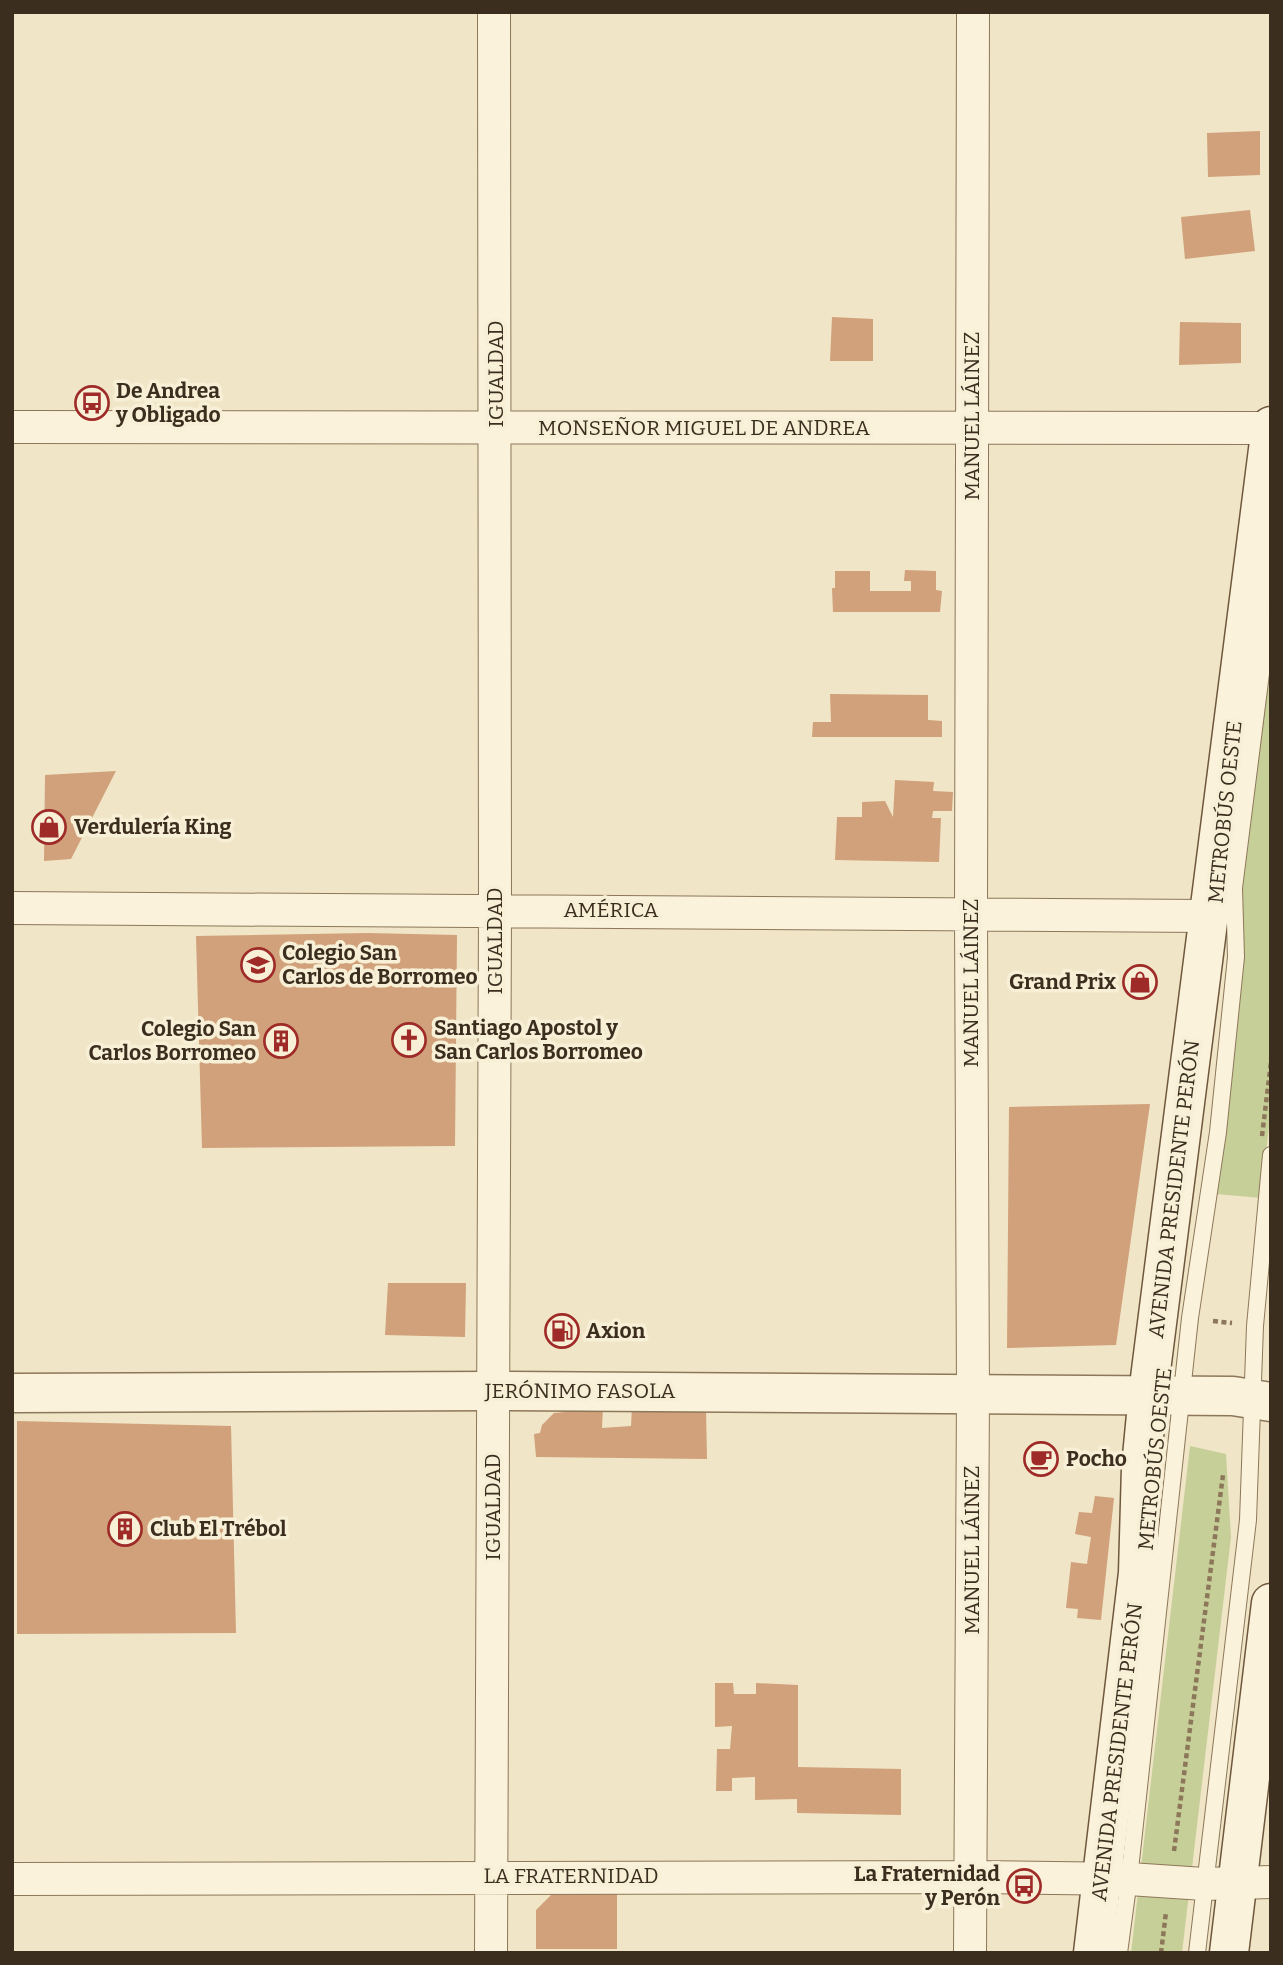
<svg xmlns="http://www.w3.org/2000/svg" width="1283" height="1965" font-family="Bitter,serif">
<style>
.green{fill:#c7cf99}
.building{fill:#d0a17a}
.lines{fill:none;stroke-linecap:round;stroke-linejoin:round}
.service-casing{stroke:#8d775a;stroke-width:18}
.minor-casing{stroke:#8d775a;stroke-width:34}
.tertiary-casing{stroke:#8d775a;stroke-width:41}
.secondary-casing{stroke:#6f583d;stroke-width:41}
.path{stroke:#8d775a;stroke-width:4.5;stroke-dasharray:5 3.5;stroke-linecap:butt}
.service{stroke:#faf2da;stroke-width:16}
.minor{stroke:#faf2da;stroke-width:32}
.tertiary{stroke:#faf2da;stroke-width:38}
.secondary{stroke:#faf2da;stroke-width:38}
.labels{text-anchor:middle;stroke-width:7;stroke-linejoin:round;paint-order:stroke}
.street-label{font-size:21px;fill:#3c2e1f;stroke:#f7efd6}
.poi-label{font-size:21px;font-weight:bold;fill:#3c2e1f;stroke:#f7efd6;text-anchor:start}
</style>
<rect width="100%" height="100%" fill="#f0e5c6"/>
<path class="green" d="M 1271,635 L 1271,1108 L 1261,1198 L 1216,1194 L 1240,899 Z
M 1190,1446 L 1226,1454 L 1231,1537 L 1182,1953 L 1131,1953 Z"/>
<path class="building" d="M 1260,131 L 1260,175 L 1208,177 L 1207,133 Z
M 1250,210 L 1255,251 L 1185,259 L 1181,217 Z
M 832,317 L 873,319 L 873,361 L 830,361 Z
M 1180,322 L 1241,323 L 1241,363 L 1179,365 Z
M 905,570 L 936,571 L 936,590 L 942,591 L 940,612 L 833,612 L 832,588 L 835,588 L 835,571 L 870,571 L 870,591 L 911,591 L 911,581 L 904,581 Z
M 830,694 L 928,695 L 928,720 L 942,721 L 942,737 L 812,737 L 813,722 L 831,722 Z
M 116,771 L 71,859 L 44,861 L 45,775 Z
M 895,780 L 934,782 L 933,791 L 953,792 L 952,811 L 933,811 L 932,818 L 941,818 L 939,862 L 835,860 L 837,817 L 862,817 L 862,802 L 885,801 L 893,817 Z
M 367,933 L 457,935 L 455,1146 L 202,1148 L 196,936 Z
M 1150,1104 L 1116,1345 L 1007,1348 L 1009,1107 Z
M 388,1283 L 466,1283 L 465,1337 L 385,1335 Z
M 632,1406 L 706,1408 L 707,1459 L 536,1457 L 534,1434 L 540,1433 L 542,1425 L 554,1413 L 565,1412 L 565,1407 L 603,1407 L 602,1428 L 631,1426 Z
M 17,1421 L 231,1426 L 236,1633 L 17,1634 Z
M 1095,1496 L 1114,1498 L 1101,1620 L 1077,1618 L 1078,1609 L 1066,1608 L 1071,1562 L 1087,1564 L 1091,1537 L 1075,1534 L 1079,1512 L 1092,1513 Z
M 715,1683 L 733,1683 L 734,1694 L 756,1694 L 756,1683 L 798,1685 L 798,1767 L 901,1769 L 901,1815 L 797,1813 L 797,1799 L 755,1800 L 755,1777 L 732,1778 L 732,1791 L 716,1791 L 717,1749 L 730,1749 L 732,1726 L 715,1727 Z
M 554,1892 L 617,1893 L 617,1949 L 536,1949 L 536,1910 Z"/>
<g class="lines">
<g class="service-casing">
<path id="service" d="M 1119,1953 L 1129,1879 L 1190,1318 L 1218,1132 L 1236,957 L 1234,888 L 1271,594
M 1197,1953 L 1248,1520 L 1255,1326 L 1271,1155"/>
</g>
<g class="minor-casing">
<path id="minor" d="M 12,427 L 1271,428
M 12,908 L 1209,916
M 12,1879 L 971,1877 L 1129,1879 L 1204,1884 L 1271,1882
M 491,1953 L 495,910 L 494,12
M 970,1953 L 973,1393 L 971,913 L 973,12"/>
</g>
<g class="tertiary-casing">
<path id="tertiary" d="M 12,1393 L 493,1391 L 1233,1396 L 1271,1402"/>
</g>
<g class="secondary-casing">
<path id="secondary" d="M 1093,1953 L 1138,1573 L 1141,1467 L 1148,1394 L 1271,426
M 1229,1953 L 1271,1603"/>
</g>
<path class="path" d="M 1262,1136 L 1271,1062
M 1213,1321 L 1232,1323
M 1174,1851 L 1223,1475
M 1161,1953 L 1166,1912"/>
<use href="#service" class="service"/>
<use href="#minor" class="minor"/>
<use href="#tertiary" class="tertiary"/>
<use href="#secondary" class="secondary"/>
</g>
<defs>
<g id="bus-ring" transform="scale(1.75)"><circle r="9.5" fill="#f7efd6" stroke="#9e2b28" stroke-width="1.5"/><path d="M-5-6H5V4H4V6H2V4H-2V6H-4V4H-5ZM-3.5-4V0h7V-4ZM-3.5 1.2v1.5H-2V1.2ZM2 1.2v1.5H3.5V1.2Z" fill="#9e2b28"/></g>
<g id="shop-ring" transform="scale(1.75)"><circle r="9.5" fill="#f7efd6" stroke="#9e2b28" stroke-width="1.5"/><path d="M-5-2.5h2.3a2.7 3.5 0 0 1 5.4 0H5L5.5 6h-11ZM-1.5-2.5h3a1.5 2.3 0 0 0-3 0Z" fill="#9e2b28"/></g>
<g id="school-ring" transform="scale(1.75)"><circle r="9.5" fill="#f7efd6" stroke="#9e2b28" stroke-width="1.5"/><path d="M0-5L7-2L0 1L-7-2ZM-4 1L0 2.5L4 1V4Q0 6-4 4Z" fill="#9e2b28"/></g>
<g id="church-ring" transform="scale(1.75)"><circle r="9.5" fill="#f7efd6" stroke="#9e2b28" stroke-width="1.5"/><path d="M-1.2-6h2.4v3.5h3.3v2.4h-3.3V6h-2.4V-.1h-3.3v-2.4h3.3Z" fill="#9e2b28"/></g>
<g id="building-ring" transform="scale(1.75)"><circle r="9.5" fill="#f7efd6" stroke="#9e2b28" stroke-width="1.5"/><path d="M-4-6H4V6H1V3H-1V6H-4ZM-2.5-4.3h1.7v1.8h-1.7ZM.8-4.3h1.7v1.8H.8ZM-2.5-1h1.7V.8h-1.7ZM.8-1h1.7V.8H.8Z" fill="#9e2b28"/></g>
<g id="fuel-ring" transform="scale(1.75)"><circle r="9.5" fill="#f7efd6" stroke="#9e2b28" stroke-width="1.5"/><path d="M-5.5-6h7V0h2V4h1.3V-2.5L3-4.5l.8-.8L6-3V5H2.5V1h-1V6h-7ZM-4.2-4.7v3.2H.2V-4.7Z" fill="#9e2b28"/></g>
<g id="cafe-ring" transform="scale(1.75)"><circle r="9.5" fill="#f7efd6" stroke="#9e2b28" stroke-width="1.5"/><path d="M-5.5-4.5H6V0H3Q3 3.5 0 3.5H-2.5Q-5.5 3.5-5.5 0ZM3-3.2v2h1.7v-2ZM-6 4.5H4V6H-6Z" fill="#9e2b28"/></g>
</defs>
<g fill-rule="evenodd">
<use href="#bus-ring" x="92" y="403"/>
<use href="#shop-ring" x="49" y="827"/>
<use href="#school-ring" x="258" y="965"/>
<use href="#shop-ring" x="1140" y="982"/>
<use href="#church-ring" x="409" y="1040"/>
<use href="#building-ring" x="281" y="1041"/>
<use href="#fuel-ring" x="562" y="1331"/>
<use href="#cafe-ring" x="1041" y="1459"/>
<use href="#building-ring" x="125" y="1529"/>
<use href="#bus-ring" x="1024" y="1886"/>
</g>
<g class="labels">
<g class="street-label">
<text transform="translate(496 374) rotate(-90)" y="7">IGUALDAD</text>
<text transform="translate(972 416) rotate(-90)" y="7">MANUEL LÁINEZ</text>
<text x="704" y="435">MONSEÑOR MIGUEL DE ANDREA</text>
<text transform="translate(1225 812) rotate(-84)" y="7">METROBÚS OESTE</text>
<text x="611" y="917">AMÉRICA</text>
<text transform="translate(495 941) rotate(-90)" y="7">IGUALDAD</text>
<text transform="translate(971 983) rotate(-90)" y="7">MANUEL LÁINEZ</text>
<text transform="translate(1174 1189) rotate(-83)" y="7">AVENIDA PRESIDENTE PERÓN</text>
<text x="580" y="1398">JERÓNIMO FASOLA</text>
<text transform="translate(1155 1459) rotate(-84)" y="7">METROBÚS OESTE</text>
<text transform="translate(493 1507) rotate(-90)" y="7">IGUALDAD</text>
<text transform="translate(972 1550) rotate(-90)" y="7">MANUEL LÁINEZ</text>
<text transform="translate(1117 1752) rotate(-83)" y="7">AVENIDA PRESIDENTE PERÓN</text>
<text x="571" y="1883">LA FRATERNIDAD</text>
</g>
<g class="poi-label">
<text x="116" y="398">De Andrea<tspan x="116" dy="24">y Obligado</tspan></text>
<text x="74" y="834">Verdulería King</text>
<text x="282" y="960">Colegio San<tspan x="282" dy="24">Carlos de Borromeo</tspan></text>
<text x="1116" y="989" text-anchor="end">Grand Prix</text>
<text x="434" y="1035">Santiago Apostol y<tspan x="434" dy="24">San Carlos Borromeo</tspan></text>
<text x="256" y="1036" text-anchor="end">Colegio San<tspan x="256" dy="24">Carlos Borromeo</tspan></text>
<text x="586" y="1338">Axion</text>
<text x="1066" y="1466">Pocho</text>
<text x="150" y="1536">Club El Trébol</text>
<text x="1000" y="1881" text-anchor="end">La Fraternidad<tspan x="1000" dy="24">y Perón</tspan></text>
</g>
</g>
<rect width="1283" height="1965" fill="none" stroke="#3c2e1f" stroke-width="28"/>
</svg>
